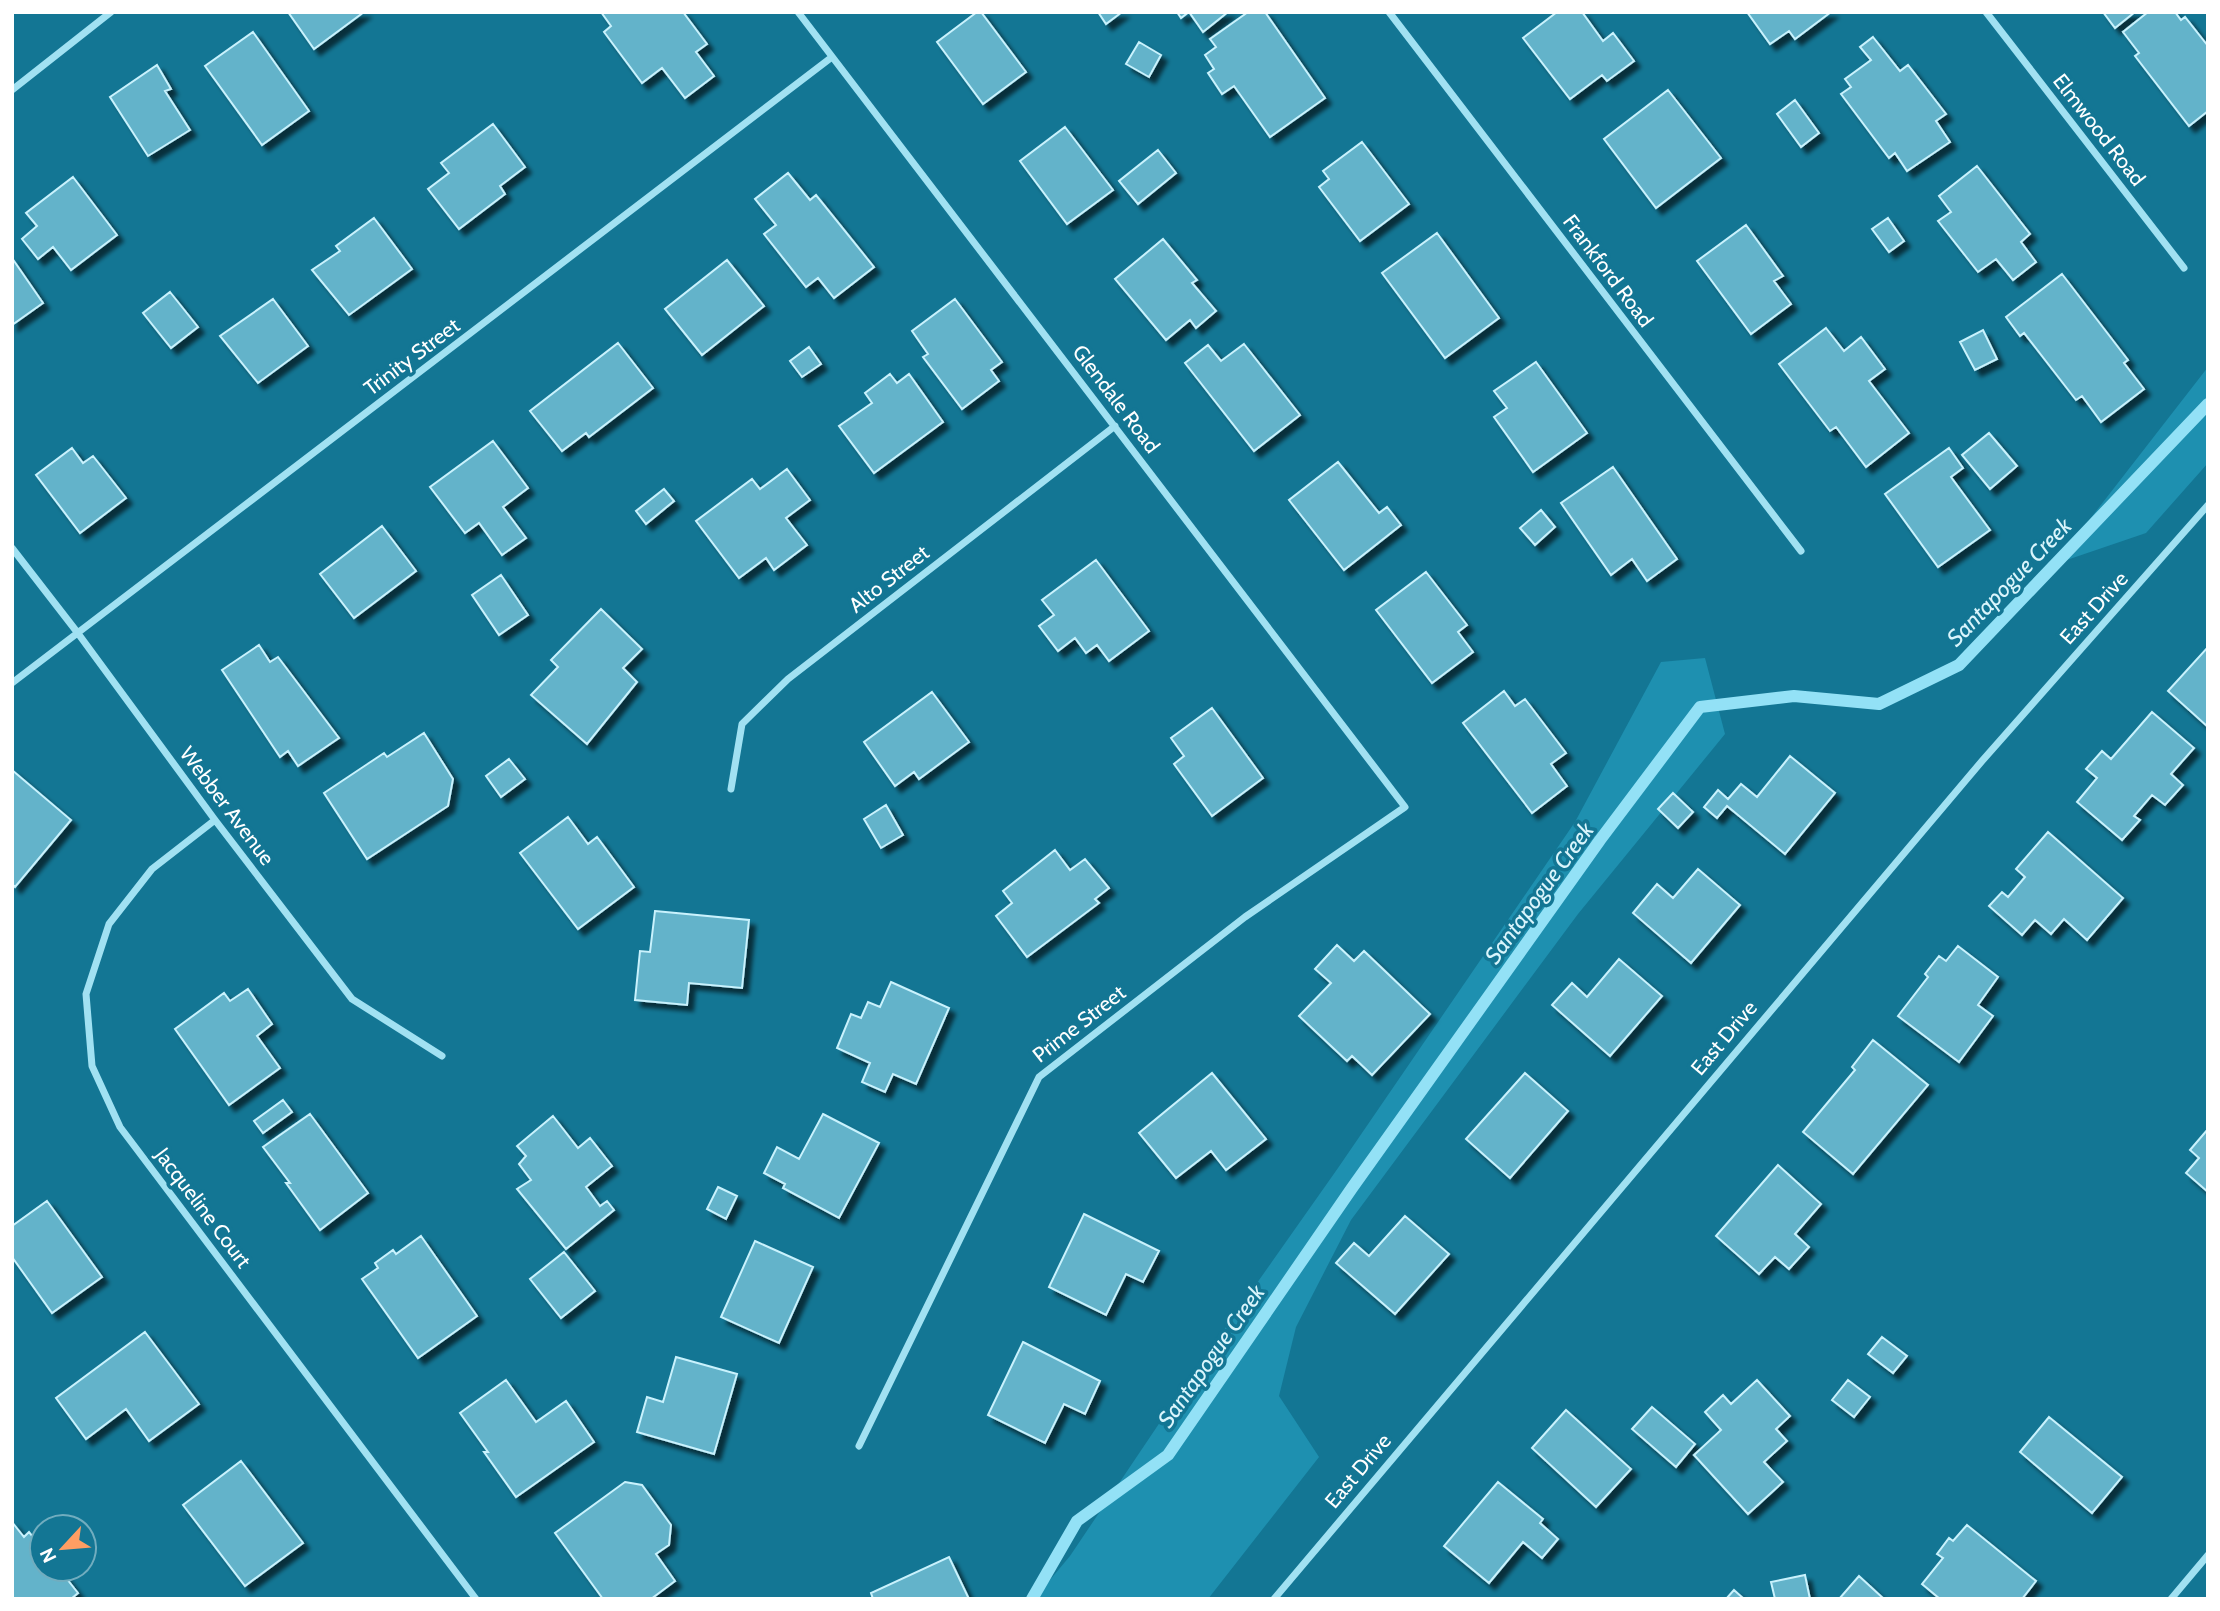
<svg xmlns="http://www.w3.org/2000/svg" width="2220" height="1611" font-family="Cabin,sans-serif">
<style>
.green{fill:#1e90b0}
.lines{fill:none;stroke-linecap:round;stroke-linejoin:round}
.stream{stroke:#93e1f6;stroke-width:12}
.building{fill:#63b3ca;stroke:#c9f2fd;stroke-width:2;filter:url(#shadow)}
.street{stroke:#a1e1f2;stroke-width:7}
.labels{text-anchor:middle;stroke-width:7;stroke-linejoin:round;paint-order:stroke}
.street-label{font-size:21px;fill:#fff;stroke:#137694}
.water-label{font-size:23px;font-style:italic;fill:#daf5fc;stroke:#137694}
</style>
<defs>
<filter id="shadow"><feDropShadow dx="6" dy="6" stdDeviation="2" flood-color="#0009"/></filter>
</defs>
<rect width="100%" height="100%" fill="#137694"/>
<path class="green" d="M 2208,367 L 2208,463 L 2146,533 L 2055,564 Z
M 1705,658 L 1725,734 L 1578,914 L 1351,1220 L 1296,1327 L 1279,1396 L 1319,1457 L 1208,1599 L 1034,1599 L 1070,1556 L 1183,1388 L 1338,1168 L 1575,822 L 1661,662 Z"/>
<g class="lines">
<path class="stream" d="M 1032,1599 L 1077,1521 L 1168,1455 L 1352,1188 L 1600,840 L 1700,707 L 1794,696 L 1879,704 L 1959,665 L 2208,404"/>
</g>
<path class="building" d="M 288,12 L 364,12 L 314,49 Z
M 601,12 L 683,12 L 707,44 L 696,52 L 714,76 L 685,98 L 662,68 L 642,83 L 604,32 L 611,26 Z
M 977,12 L 981,12 L 1026,72 L 983,104 L 937,42 Z
M 1098,12 L 1122,12 L 1106,24 Z
M 1177,12 L 1228,12 L 1203,32 L 1189,12 L 1181,18 Z
M 1248,12 L 1265,12 L 1325,98 L 1270,137 L 1234,86 L 1222,94 L 1208,73 L 1214,69 L 1205,55 L 1216,47 L 1210,39 Z
M 1557,12 L 1582,12 L 1603,41 L 1613,33 L 1634,61 L 1607,81 L 1602,75 L 1570,99 L 1523,38 Z
M 1747,12 L 1831,12 L 1795,39 L 1789,31 L 1770,44 Z
M 2103,12 L 2135,12 L 2115,28 Z
M 2148,12 L 2175,12 L 2181,20 L 2185,17 L 2208,46 L 2208,111 L 2189,126 L 2135,56 L 2139,53 L 2123,32 Z
M 253,32 L 309,111 L 262,145 L 205,66 Z
M 1873,37 L 1900,71 L 1908,65 L 1946,114 L 1936,121 L 1950,142 L 1907,171 L 1895,153 L 1889,158 L 1841,94 L 1851,87 L 1845,79 L 1871,60 L 1860,47 Z
M 1139,42 L 1161,55 L 1149,77 L 1126,64 Z
M 157,65 L 171,89 L 165,91 L 190,130 L 148,156 L 110,97 Z
M 1668,90 L 1721,158 L 1656,208 L 1604,139 Z
M 1795,100 L 1819,133 L 1801,147 L 1777,114 Z
M 493,124 L 525,167 L 500,186 L 505,194 L 459,229 L 428,189 L 449,173 L 441,163 Z
M 1065,127 L 1113,190 L 1067,224 L 1020,161 Z
M 1362,142 L 1409,204 L 1360,241 L 1319,187 L 1329,179 L 1323,171 Z
M 1158,150 L 1176,173 L 1138,204 L 1119,181 Z
M 1977,166 L 2030,234 L 2021,242 L 2036,262 L 2013,280 L 1996,259 L 1978,272 L 1938,221 L 1951,212 L 1939,196 Z
M 788,173 L 810,200 L 816,195 L 874,267 L 834,298 L 818,278 L 806,287 L 764,234 L 776,225 L 755,199 Z
M 73,177 L 117,235 L 71,270 L 53,247 L 38,259 L 22,239 L 37,226 L 26,213 Z
M 374,218 L 412,269 L 349,315 L 312,270 L 340,251 L 336,246 Z
M 1888,218 L 1904,241 L 1889,252 L 1872,229 Z
M 1746,225 L 1783,276 L 1774,281 L 1791,304 L 1751,334 L 1697,261 Z
M 1437,233 L 1499,318 L 1445,358 L 1382,273 Z
M 1163,239 L 1197,280 L 1192,283 L 1216,311 L 1196,328 L 1190,320 L 1166,340 L 1115,279 Z
M 12,258 L 43,303 L 12,325 Z
M 727,260 L 764,306 L 702,355 L 665,309 Z
M 2062,274 L 2128,360 L 2124,363 L 2144,389 L 2101,422 L 2082,396 L 2076,400 L 2024,333 L 2020,336 L 2006,317 Z
M 170,292 L 198,327 L 171,348 L 143,313 Z
M 273,299 L 308,346 L 258,383 L 220,336 Z
M 955,299 L 1002,362 L 991,370 L 999,381 L 962,409 L 923,357 L 928,354 L 912,331 Z
M 1826,328 L 1844,351 L 1861,337 L 1885,369 L 1869,381 L 1909,433 L 1866,467 L 1836,427 L 1830,431 L 1779,364 Z
M 1983,330 L 1997,359 L 1975,370 L 1960,342 Z
M 618,343 L 653,388 L 589,437 L 586,433 L 562,451 L 530,411 Z
M 1244,344 L 1300,415 L 1254,451 L 1185,363 L 1208,345 L 1221,361 Z
M 809,347 L 821,364 L 802,377 L 790,361 Z
M 1536,362 L 1587,433 L 1533,472 L 1494,417 L 1507,408 L 1494,391 Z
M 890,374 L 897,383 L 909,374 L 943,422 L 874,473 L 839,426 L 872,403 L 865,393 Z
M 1989,433 L 2017,466 L 1990,489 L 1962,455 Z
M 493,441 L 528,488 L 503,507 L 526,538 L 502,555 L 479,523 L 465,533 L 430,487 Z
M 72,448 L 83,463 L 93,456 L 126,498 L 80,533 L 36,475 Z
M 1949,448 L 1963,468 L 1951,477 L 1990,530 L 1938,567 L 1885,494 Z
M 1338,462 L 1379,513 L 1387,507 L 1401,525 L 1344,570 L 1289,500 Z
M 1613,467 L 1677,559 L 1647,581 L 1632,559 L 1611,575 L 1561,503 Z
M 787,469 L 810,500 L 786,518 L 807,545 L 774,570 L 766,558 L 739,578 L 696,521 L 752,479 L 760,489 Z
M 664,489 L 674,501 L 646,524 L 636,511 Z
M 1541,510 L 1555,527 L 1535,545 L 1520,528 Z
M 382,526 L 416,571 L 354,618 L 320,574 Z
M 1096,560 L 1149,631 L 1109,661 L 1097,645 L 1086,653 L 1075,638 L 1058,651 L 1039,626 L 1054,615 L 1042,600 Z
M 1426,572 L 1467,625 L 1458,632 L 1473,652 L 1432,683 L 1376,610 Z
M 501,575 L 528,615 L 499,635 L 472,595 Z
M 601,609 L 642,649 L 623,668 L 637,682 L 587,744 L 531,695 L 558,667 L 551,660 Z
M 259,645 L 270,662 L 278,657 L 339,738 L 298,766 L 288,751 L 280,757 L 222,670 Z
M 2208,647 L 2208,727 L 2168,691 Z
M 1504,691 L 1515,706 L 1525,699 L 1566,753 L 1551,764 L 1567,786 L 1532,813 L 1463,723 Z
M 932,692 L 969,742 L 919,779 L 914,772 L 895,786 L 864,742 Z
M 1212,708 L 1263,778 L 1212,816 L 1174,764 L 1184,756 L 1171,738 Z
M 2152,712 L 2194,748 L 2171,774 L 2183,785 L 2165,805 L 2152,795 L 2134,816 L 2140,820 L 2122,840 L 2077,802 L 2097,778 L 2086,769 L 2102,751 L 2111,759 Z
M 424,733 L 453,779 L 448,806 L 367,859 L 324,793 L 384,753 L 387,757 Z
M 1790,756 L 1835,793 L 1785,854 L 1727,806 L 1717,818 L 1704,807 L 1718,790 L 1728,799 L 1741,784 L 1757,797 Z
M 509,759 L 525,779 L 501,797 L 486,776 Z
M 12,770 L 71,820 L 15,887 L 12,884 Z
M 1673,793 L 1693,812 L 1678,828 L 1658,809 Z
M 886,805 L 903,835 L 881,848 L 864,819 Z
M 568,817 L 588,844 L 597,837 L 634,887 L 578,929 L 520,853 Z
M 2048,832 L 2123,898 L 2087,940 L 2064,919 L 2051,934 L 2035,920 L 2022,935 L 1989,906 L 2002,892 L 2008,897 L 2025,877 L 2016,869 Z
M 1055,850 L 1070,870 L 1085,859 L 1109,888 L 1095,899 L 1099,903 L 1027,957 L 996,916 L 1012,903 L 1003,891 Z
M 1698,869 L 1740,905 L 1691,963 L 1633,913 L 1657,884 L 1673,898 Z
M 655,911 L 749,920 L 742,988 L 689,983 L 687,1005 L 635,1000 L 640,951 L 650,952 Z
M 1337,945 L 1354,961 L 1364,951 L 1430,1014 L 1372,1075 L 1352,1056 L 1347,1061 L 1299,1016 L 1331,983 L 1315,969 Z
M 1958,946 L 1998,977 L 1978,1005 L 1993,1016 L 1959,1062 L 1898,1016 L 1928,977 L 1925,974 L 1939,956 L 1946,961 Z
M 1619,959 L 1662,996 L 1610,1056 L 1552,1005 L 1572,983 L 1587,997 Z
M 891,982 L 949,1008 L 916,1084 L 893,1074 L 885,1092 L 862,1082 L 870,1063 L 837,1048 L 851,1014 L 861,1018 L 868,1002 L 880,1007 Z
M 248,989 L 272,1024 L 257,1036 L 280,1068 L 229,1105 L 175,1029 L 224,993 L 230,1001 Z
M 1873,1040 L 1928,1085 L 1853,1174 L 1803,1132 L 1855,1070 L 1852,1067 Z
M 1212,1073 L 1266,1139 L 1226,1170 L 1211,1151 L 1176,1178 L 1139,1133 Z
M 1525,1073 L 1568,1111 L 1510,1178 L 1466,1139 Z
M 283,1100 L 292,1112 L 263,1133 L 254,1121 Z
M 310,1114 L 368,1193 L 320,1230 L 286,1183 L 290,1183 L 263,1147 Z
M 823,1114 L 879,1143 L 839,1218 L 783,1188 L 785,1184 L 764,1173 L 777,1147 L 799,1159 Z
M 553,1116 L 578,1148 L 590,1138 L 612,1166 L 586,1187 L 600,1206 L 607,1201 L 614,1210 L 566,1249 L 517,1189 L 531,1180 L 519,1164 L 526,1156 L 517,1146 Z
M 2208,1129 L 2208,1192 L 2186,1173 L 2199,1158 L 2190,1150 Z
M 1778,1165 L 1821,1204 L 1795,1234 L 1809,1247 L 1789,1269 L 1775,1257 L 1759,1274 L 1716,1236 Z
M 718,1187 L 737,1196 L 726,1219 L 707,1209 Z
M 47,1201 L 102,1277 L 52,1313 L 12,1257 L 12,1226 Z
M 1084,1214 L 1159,1251 L 1143,1282 L 1126,1274 L 1106,1315 L 1049,1287 Z
M 1405,1216 L 1449,1254 L 1395,1314 L 1336,1263 L 1354,1243 L 1369,1256 Z
M 421,1236 L 477,1316 L 418,1358 L 362,1279 L 378,1268 L 375,1263 L 393,1250 L 396,1254 Z
M 755,1241 L 813,1267 L 779,1343 L 721,1317 Z
M 564,1252 L 595,1291 L 561,1318 L 530,1279 Z
M 145,1332 L 199,1404 L 149,1441 L 126,1409 L 86,1439 L 56,1398 Z
M 1882,1337 L 1907,1356 L 1893,1373 L 1868,1354 Z
M 1023,1342 L 1100,1381 L 1085,1414 L 1064,1404 L 1045,1443 L 988,1415 Z
M 676,1357 L 737,1374 L 714,1454 L 637,1432 L 647,1397 L 663,1402 Z
M 506,1380 L 536,1422 L 566,1401 L 594,1442 L 516,1497 L 484,1452 L 488,1452 L 460,1413 Z
M 1757,1380 L 1790,1416 L 1776,1429 L 1787,1441 L 1764,1462 L 1783,1482 L 1748,1514 L 1694,1455 L 1721,1430 L 1705,1412 L 1723,1395 L 1731,1404 Z
M 1848,1380 L 1870,1397 L 1854,1417 L 1832,1400 Z
M 1652,1407 L 1695,1444 L 1676,1467 L 1632,1429 Z
M 1566,1410 L 1631,1469 L 1596,1507 L 1532,1448 Z
M 2049,1417 L 2122,1477 L 2092,1513 L 2020,1452 Z
M 241,1461 L 303,1543 L 245,1586 L 183,1505 Z
M 625,1482 L 642,1485 L 671,1525 L 669,1545 L 656,1554 L 675,1581 L 651,1599 L 603,1599 L 555,1533 Z
M 1498,1482 L 1543,1519 L 1540,1523 L 1558,1539 L 1542,1558 L 1523,1542 L 1489,1583 L 1444,1546 Z
M 12,1522 L 24,1537 L 29,1532 L 42,1548 L 42,1569 L 59,1569 L 78,1593 L 71,1599 L 12,1599 Z
M 1967,1525 L 2036,1581 L 2022,1599 L 1940,1599 L 1922,1584 L 1943,1558 L 1937,1554 L 1949,1538 L 1953,1541 Z
M 949,1557 L 969,1599 L 873,1599 L 871,1593 Z
M 1805,1575 L 1810,1599 L 1775,1599 L 1771,1582 Z
M 1859,1576 L 1884,1599 L 1839,1599 Z
M 1734,1590 L 1744,1599 L 1726,1599 Z"/>
<g class="lines">
<path class="street" d="M 798,12 L 1405,807 L 1245,917 L 1039,1077 L 859,1446
M 1389,12 L 1801,551
M 1986,12 L 2184,268
M 12,90 L 111,12
M 12,548 L 77,632 L 215,820 L 352,999 L 442,1056
M 12,683 L 832,57
M 731,789 L 742,724 L 788,679 L 1115,426
M 215,820 L 152,869 L 109,924 L 86,994 L 92,1066 L 120,1127 L 476,1599
M 1274,1599 L 1982,761 L 2208,505
M 2171,1599 L 2208,1555"/>
</g>
<g class="labels">
<g class="street-label">
<text transform="translate(2099 130) rotate(52)" y="7">Elmwood Road</text>
<text transform="translate(1608 271) rotate(53)" y="7">Frankford Road</text>
<text transform="translate(412 357) rotate(-37)" y="7">Trinity Street</text>
<text transform="translate(1116 399) rotate(53)" y="7">Glendale Road</text>
<text transform="translate(889 579) rotate(-38)" y="7">Alto Street</text>
<text transform="translate(2094 608) rotate(-48)" y="7">East Drive</text>
<text transform="translate(227 806) rotate(53)" y="7">Webber Avenue</text>
<text transform="translate(1079 1024) rotate(-38)" y="7">Prime Street</text>
<text transform="translate(1724 1038) rotate(-50)" y="7">East Drive</text>
<text transform="translate(203 1208) rotate(53)" y="7">Jacqueline Court</text>
<text transform="translate(1358 1471) rotate(-50)" y="7">East Drive</text>
</g>
<g class="water-label">
<text transform="translate(2009 582) rotate(-46)" y="8">Santapogue Creek</text>
<text transform="translate(1539 893) rotate(-54)" y="8">Santapogue Creek</text>
<text transform="translate(1211 1356) rotate(-55)" y="8">Santapogue Creek</text>
</g>
</g>
<rect width="2220" height="1611" fill="none" stroke="#ffffff" stroke-width="28"/>
<g transform="translate(63 1548) rotate(244)"><circle r="33" fill="#137694" stroke="#71adbf" stroke-width="2"/>
<path d="M0-5L12 26L0 18L-12 26Z" fill="#ff9e63"/>
<text y="-10" font-size="19" font-weight="bold" text-anchor="middle" fill="#ffffff">N</text>
</g>
</svg>
